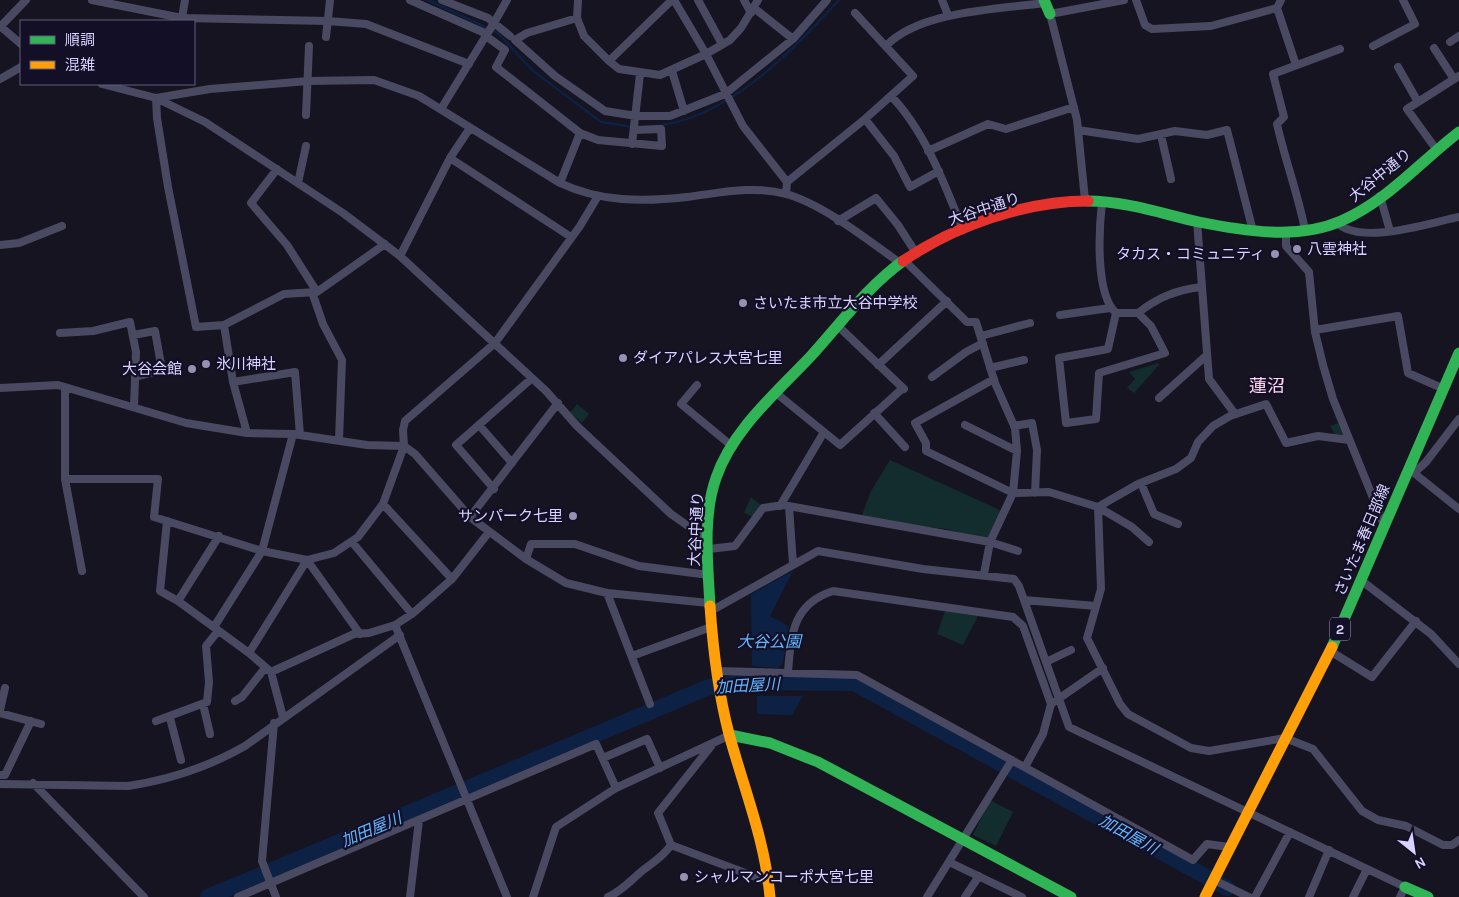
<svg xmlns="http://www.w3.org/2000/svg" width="1459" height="897" font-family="Karla,'Noto Sans JP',sans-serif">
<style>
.green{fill:#132c2d}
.water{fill:#0d2144}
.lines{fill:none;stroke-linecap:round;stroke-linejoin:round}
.stream{stroke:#0d2144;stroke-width:2.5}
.river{stroke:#0d2144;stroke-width:16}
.street{stroke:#4a4962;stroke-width:8}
.fast{stroke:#30b455;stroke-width:11}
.slow{stroke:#ff9f0a;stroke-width:11}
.jam{stroke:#e5322d;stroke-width:11}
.poi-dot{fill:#9591b1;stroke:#130f26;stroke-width:2}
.labels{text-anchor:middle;stroke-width:4.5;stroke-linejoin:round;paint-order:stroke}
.shield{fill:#130f26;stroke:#9e99be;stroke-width:1}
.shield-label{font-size:14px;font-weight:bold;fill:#d9d4ff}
.street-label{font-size:15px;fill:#d9d4ff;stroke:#130f26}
.poi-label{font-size:15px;fill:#d9d4ff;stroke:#130f26;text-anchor:start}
.water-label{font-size:16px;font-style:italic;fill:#62b6ff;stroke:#130f26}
.quarter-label{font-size:18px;fill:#ffd6f0;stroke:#130f26}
</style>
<rect width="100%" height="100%" fill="#161421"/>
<path class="green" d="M 1158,363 L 1159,365 L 1134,393 L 1127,388 L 1135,379 L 1129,372 Z
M 577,404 L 589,414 L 582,423 L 570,413 Z
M 1338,423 L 1345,437 L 1335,435 L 1330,426 Z
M 890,460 L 1002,511 L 989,540 L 946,529 L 864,519 L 862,515 L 871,491 Z
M 751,497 L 762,506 L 753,517 L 744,513 Z
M 945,611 L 978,616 L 963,645 L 937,634 Z
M 990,800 L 1013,812 L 996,846 L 973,835 Z"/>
<path class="water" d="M 793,571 L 770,616 L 788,626 L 783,663 L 778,668 L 752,666 L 751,594 Z
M 757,696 L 803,696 L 792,715 L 757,714 Z"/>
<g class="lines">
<path class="stream" d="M 428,0 L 498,33 L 532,70 L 601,122 L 634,127
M 652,126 C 725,122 792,51 839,0"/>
<path class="river" d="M 208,897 L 709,687 L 748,682 L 854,683 L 1227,888"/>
<path class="street" d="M 92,0 L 182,18 L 328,21 L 366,24 L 469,64
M 410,0 L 487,34 L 494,23 L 510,36
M 442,0 L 488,18 L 494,23 L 507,0
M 578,0 L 577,18 L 584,36 L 609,61 L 619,69 L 660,75 L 706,54 L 730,40 L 741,28 L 758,0
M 674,0 L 706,54 L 743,126 L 787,182
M 698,0 L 722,44
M 744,0 L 751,13
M 942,0 L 948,15
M 1136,0 L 1145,25 L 1152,29 L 1211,26 L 1277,8 L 1281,0
M 754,8 L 793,39
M 1277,8 L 1296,65
M 182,18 L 185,0
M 0,26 L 21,44
M 1,26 L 26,0
M 486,36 L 505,50 L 496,67 L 580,133 L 598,140 L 662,146 L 661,129 L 634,130
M 326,37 L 330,0
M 515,40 L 527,33 L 577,18
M 516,41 L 555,76 L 605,111 L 636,116 L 670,116 L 725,94 L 793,39 L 827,0
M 1450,42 L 1459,36
M 886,46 C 919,11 998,9 1045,3
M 1373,46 L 1415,24 L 1403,0
M 1434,48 L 1454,79
M 609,61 L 672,0
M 1398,67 L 1418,102
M 672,71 L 684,111
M 0,79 L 21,67
M 102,84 L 156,98 L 205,122 L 343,213 L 400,256 L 546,391 L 577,426 L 671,514 L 708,540
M 891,96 C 925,131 945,185 963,230
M 156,98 L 210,89 L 308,81 L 374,80 L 419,96 L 560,183 C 600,202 643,202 687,197 C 720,193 752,185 786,194 C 823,204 869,241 900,263
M 156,98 L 157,118 L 168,187 L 196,327 L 224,325 L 233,382 L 247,433
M 441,109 L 487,34
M 306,115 L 309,46
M 865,119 L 894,156 L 910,187 L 939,171
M 1078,130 L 1138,139 L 1175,131 L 1207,135 L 1227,130 L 1253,231
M 1161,135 L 1171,179
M 632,144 L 640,74
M 1436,149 L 1407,109 L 1459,76
M 928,151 L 988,124 L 1006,129 L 1074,107
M 450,158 L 571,237
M 277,169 L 251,203 L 287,245 L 317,292
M 298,183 L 306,146
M 560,183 L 580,133
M 786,194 L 787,182 L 865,119 L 913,76 L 855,13
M 1380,196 L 1390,231
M 1085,200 L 1077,120 L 1050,14 L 1124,0
M 1102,202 C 1099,229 1095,294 1116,313 L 1138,313 L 1151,326 L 1165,353 L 1099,373 L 1096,419 L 1066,423 L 1059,358 L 1108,349 L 1116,313
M 838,221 L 876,198 L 898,225 L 916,253
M 1197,221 L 1209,379 L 1235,414
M 1338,224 C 1364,245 1428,223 1459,217
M 1305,230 C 1298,194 1285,160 1277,124 L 1284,117 L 1273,74 L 1340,49
M 1286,231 L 1286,246 L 1309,272 L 1315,332 L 1323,365 L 1333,399 L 1384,525
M 0,245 L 19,243 L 62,226
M 400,256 L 450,158 L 470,128
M 904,260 L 967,322 L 976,322 L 995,383 L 1015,428 L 1017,451 L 1013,493 L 990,542 L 984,574
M 312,292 L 323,324 L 342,360 L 339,440
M 1138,313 C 1158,297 1177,290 1201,287
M 1060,315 L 1110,308
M 224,325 L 284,294 L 317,292 L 385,244
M 838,326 L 904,389
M 1315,330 L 1398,316 L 1408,373 L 1444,389
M 60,333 L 93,331 L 130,322 L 136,352 L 134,407
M 133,335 L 155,331 L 162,370 L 135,377
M 981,336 L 1030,323
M 878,365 L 947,301
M 990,368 L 1024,360
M 932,377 L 966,352 L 983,343
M 994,379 L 915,423 L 926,443 L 926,451 L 1013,493 L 1049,492 L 1098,507 L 1138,484 L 1176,469 L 1191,458 L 1198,442 L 1213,426 L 1230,416 L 1266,404 L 1286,443 L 1318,436 L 1349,440
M 233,382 L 295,372 L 300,435
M 697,385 L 681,404 L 733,447
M 65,387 L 65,479 L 158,479 L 154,517 L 262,551 L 307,560 L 334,553 L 358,537 L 383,504 L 404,446 L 403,430 L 405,421 L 495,343 L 580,226 L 598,196
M 0,388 L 58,385 L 186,423 L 247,433 L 293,434 L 367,445 L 404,446 L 415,454 L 470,517 L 526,559 L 566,583 L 607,593 L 709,603
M 776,393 L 840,445 L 903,388
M 1159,398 L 1207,355
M 874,413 L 905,447
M 479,425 L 512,463
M 965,425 L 1017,451
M 1014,426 L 1032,423 L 1037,450 L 1035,493
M 1408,471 L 1414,473 L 1426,462 L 1459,419
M 1414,473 L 1459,509
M 65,479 L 82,571
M 1141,483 L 1154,514 L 1178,524
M 494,489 L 456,445 L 531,379
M 383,504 L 452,579
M 780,506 L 824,432
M 789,506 L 793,564
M 470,517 L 558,403
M 167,521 L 160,591 L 178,601 L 249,653
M 352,542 L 412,614 L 395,625 L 507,897
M 1149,542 L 1132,527 L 1098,507 L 1101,589 L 1087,638 L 1120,704 L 1128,714 L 1191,748 L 1209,751 L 1285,738 L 1313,749 L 1362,811 L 1378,820 L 1406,826 L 1443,845 L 1452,845 L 1459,840
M 709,549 L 735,546 L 763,508 L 783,505 L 990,542 L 1018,551
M 526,559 L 531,544 L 575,544 L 639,566 L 709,575
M 1362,581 L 1431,634 L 1459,664
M 607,593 L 650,704
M 1024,600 L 1096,606
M 178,601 L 219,536
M 709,612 L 818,551 L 923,569 L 1014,579 L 1019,586 L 1069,727 L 1405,887 L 1400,897
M 412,614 L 452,579 L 489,532
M 214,627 L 262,551 L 293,434
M 360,634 L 307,560 L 249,653 L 271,672 L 354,634 L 369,633 L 395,625
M 1330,651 L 1372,677 L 1416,621
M 632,656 L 711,627
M 1046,662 L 1071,650
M 716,671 L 857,675 L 1193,860 L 1207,844 L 1229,847
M 271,672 L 283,717
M 788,672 C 791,636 792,604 833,591 L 1013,617 L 1023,626 L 1051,704 L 1103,668
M 235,701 L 242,697 L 265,668
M 203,704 L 210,734
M 0,710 L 5,688
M 0,713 L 41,724
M 170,718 L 181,760
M 156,721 L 207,702 L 209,682 L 206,646 L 218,631
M 274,723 L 262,861 L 276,897
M 712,745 L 658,813 L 671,845 L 769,882
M 603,758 L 647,739 L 660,768
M 1025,767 L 1043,734 L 1051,704
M 0,775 L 5,775 L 31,721
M 33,783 L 144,897
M 0,784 L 128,786 C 168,780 210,766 245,746 L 400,635
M 949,862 L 1022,897
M 1214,880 L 1249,897
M 238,897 L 596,744 L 616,788
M 410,897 L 419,820
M 533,897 L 556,827 L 616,788 L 730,735
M 608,897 C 622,891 630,881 642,871 C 653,862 663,857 671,845
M 927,897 L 1012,760
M 965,897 L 979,876
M 1255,897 L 1290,832
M 1309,897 L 1329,850
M 1353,897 L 1367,869"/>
<path class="fast" d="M 1044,0 L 1050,14
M 1088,201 C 1125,201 1163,214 1199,222 C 1244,231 1298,240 1341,221 C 1386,202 1421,161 1459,132
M 710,606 C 708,565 702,518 716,478 C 732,430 777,392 811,356 C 840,324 867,287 903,261
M 1332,647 L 1459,353
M 730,735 L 770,743 L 818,762 L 1071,897
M 1405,887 L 1428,897"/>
<path class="slow" d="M 710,606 C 713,650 718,692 729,734 C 744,789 765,840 770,897
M 1205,897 L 1332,647"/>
<path class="jam" d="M 903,261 C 954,226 1025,201 1088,201"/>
</g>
<g class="poi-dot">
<circle cx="1297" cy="249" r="5"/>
<circle cx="1275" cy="254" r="5"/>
<circle cx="743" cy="303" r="5"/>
<circle cx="623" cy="358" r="5"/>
<circle cx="206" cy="364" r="5"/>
<circle cx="192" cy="369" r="5"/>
<circle cx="573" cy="516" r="5"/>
<circle cx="684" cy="877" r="5"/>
</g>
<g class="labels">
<rect class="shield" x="1330" y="617.5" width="20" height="23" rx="4"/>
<g class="shield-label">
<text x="1340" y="634">2</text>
</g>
<g class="street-label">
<text transform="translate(1380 175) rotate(-39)" y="5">大谷中通り</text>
<text transform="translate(984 209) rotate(-18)" y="5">大谷中通り</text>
<text transform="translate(696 529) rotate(-87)" y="5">大谷中通り</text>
<text transform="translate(1362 540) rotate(-67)" y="5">さいたま春日部線</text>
</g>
<g class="poi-label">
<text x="1307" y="254">八雲神社</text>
<text x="1265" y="259" text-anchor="end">タカス・コミュニティ</text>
<text x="753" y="308">さいたま市立大谷中学校</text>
<text x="633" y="363">ダイアパレス大宮七里</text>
<text x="216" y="369">氷川神社</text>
<text x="182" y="374" text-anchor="end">大谷会館</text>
<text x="563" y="521" text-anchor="end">サンパーク七里</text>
<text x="694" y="882">シャルマンコーポ大宮七里</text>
</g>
<g class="water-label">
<text x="769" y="647">大谷公園</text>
<text transform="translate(748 685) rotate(-3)" y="6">加田屋川</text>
<text transform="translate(371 829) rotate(-23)" y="6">加田屋川</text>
<text transform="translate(1129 834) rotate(29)" y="6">加田屋川</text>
</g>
<g class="quarter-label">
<text x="1267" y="392">蓮沼</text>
</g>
</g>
<rect x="20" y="20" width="175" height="65" fill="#130f26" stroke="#625e7d"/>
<rect x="30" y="36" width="25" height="8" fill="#30b455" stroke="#625e7d"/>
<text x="65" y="45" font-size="15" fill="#d9d4ff">順調</text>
<rect x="30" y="61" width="25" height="8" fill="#ff9f0a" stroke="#625e7d"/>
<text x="65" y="70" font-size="15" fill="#d9d4ff">混雑</text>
<g transform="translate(1414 852) rotate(150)" stroke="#130f26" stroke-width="4" paint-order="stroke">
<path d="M0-4L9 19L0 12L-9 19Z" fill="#d9d4ff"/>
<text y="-8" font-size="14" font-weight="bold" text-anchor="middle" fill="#d9d4ff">N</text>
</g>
</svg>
